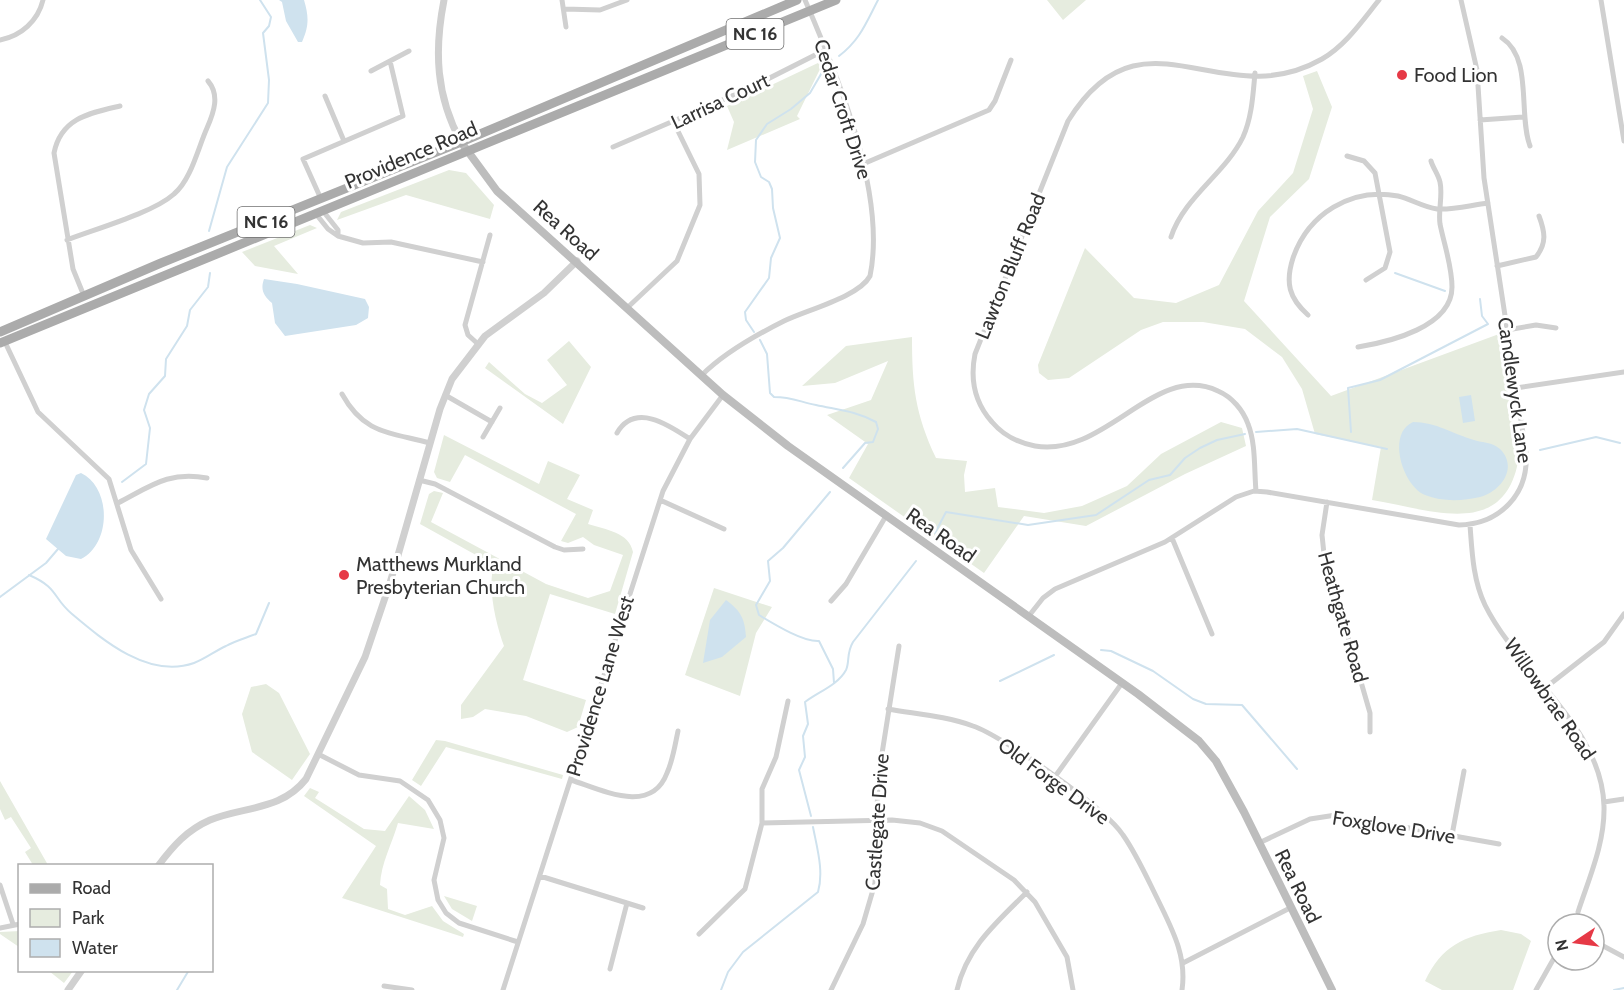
<svg xmlns="http://www.w3.org/2000/svg" width="1624" height="990" font-family="Cabin,sans-serif">
<style>
.green{fill:#e6ecdf}
.water{fill:#cfe2ee}
.lines{fill:none;stroke-linecap:round;stroke-linejoin:round}
.stream{stroke:#cfe2ee;stroke-width:2}
.minor{stroke:#d0d0d0;stroke-width:5}
.tertiary{stroke:#d0d0d0;stroke-width:7}
.secondary{stroke:#bdbdbd;stroke-width:8}
.primary{stroke:#ababab;stroke-width:9}
.poi-dot{fill:#e63946;stroke:#fff;stroke-width:2}
.labels{text-anchor:middle;stroke-width:6;stroke-linejoin:round;paint-order:stroke}
.shield{fill:#fff;stroke:#707070;stroke-width:1.5}
.shield-label{font-size:18px;font-weight:bold;fill:#333}
.poi-label{font-size:20px;fill:#333;stroke:#fff;text-anchor:start}
.street-label{font-size:20px;fill:#333;stroke:#fff}
</style>
<rect width="100%" height="100%" fill="#fff"/>
<path class="green" d="M 1047,0 L 1086,0 L 1063,20 Z
M 820,62 L 822,65 L 797,116 L 800,119 L 727,150 L 734,122 L 727,106 Z
M 1317,71 L 1332,107 L 1309,179 L 1270,217 L 1244,301 L 1331,396 L 1499,334 L 1518,462 C 1503,540 1429,509 1372,500 L 1381,447 L 1315,434 L 1302,389 L 1282,357 L 1245,329 L 1203,322 L 1163,322 L 1141,330 L 1069,378 L 1048,380 L 1039,373 L 1038,365 L 1085,248 L 1134,298 L 1176,303 L 1219,285 L 1258,211 L 1293,173 L 1313,109 L 1303,76 Z
M 449,170 L 466,173 L 494,205 L 490,219 L 406,195 L 337,220 L 341,212 Z
M 310,225 L 317,228 L 274,246 L 298,274 L 255,266 L 242,252 Z
M 912,337 C 912,385 915,414 936,458 L 967,461 L 964,475 L 965,492 L 995,488 L 998,507 L 1044,513 L 1082,506 L 1127,486 L 1161,454 L 1221,422 L 1242,428 L 1246,446 L 1185,474 L 1086,526 L 1024,516 L 984,573 L 849,478 L 868,444 L 827,415 L 871,400 L 888,361 L 835,383 L 802,386 L 846,346 Z
M 569,341 L 591,367 L 563,424 L 485,368 L 489,362 L 525,394 L 542,403 L 567,385 L 547,360 Z
M 444,435 L 539,484 L 548,461 L 580,475 L 567,499 L 593,510 L 588,524 C 606,530 629,532 633,552 L 615,614 L 550,594 L 523,680 L 586,700 L 578,727 L 567,732 L 526,716 L 485,709 L 473,717 L 461,719 L 461,705 L 504,646 C 496,625 487,586 494,565 L 420,524 L 429,494 L 434,491 L 443,493 L 431,522 L 546,584 L 588,598 L 610,591 L 623,555 L 594,545 L 583,537 L 568,543 L 561,541 L 576,514 L 465,455 L 450,482 L 437,478 L 434,472 Z
M 714,588 L 772,607 L 756,633 L 740,696 L 685,675 Z
M 266,684 L 279,693 L 310,754 L 292,780 L 252,752 L 242,714 L 251,687 Z
M 436,740 L 445,741 L 563,775 L 562,779 L 446,747 L 421,786 L 412,780 Z
M 0,781 L 48,865 L 33,865 L 25,852 L 31,848 L 11,817 L 5,820 L 0,809 Z
M 310,788 L 319,792 L 315,798 L 364,829 L 385,831 L 409,796 L 425,810 L 434,829 L 398,823 C 392,844 381,863 380,885 L 387,889 L 388,909 L 405,915 L 432,906 L 443,921 L 464,934 L 463,937 L 342,898 L 376,846 L 304,796 Z
M 444,896 L 477,906 L 472,921 L 452,909 Z
M 1501,930 L 1521,934 L 1531,941 L 1513,990 L 1442,990 L 1425,981 C 1442,946 1463,936 1501,930 Z
M 20,931 L 19,947 L 0,934 L 0,932 Z
M 49,971 L 73,971 L 64,983 Z"/>
<path class="water" d="M 279,0 L 304,0 C 309,17 309,26 302,42 L 298,42 L 286,21 L 282,2 Z
M 264,279 L 297,284 L 365,299 L 369,307 L 368,318 L 356,325 L 285,336 L 275,323 L 272,303 C 264,296 260,290 264,279 Z
M 1471,395 L 1475,421 L 1463,423 L 1459,397 Z
M 1413,422 C 1436,422 1453,434 1474,440 C 1483,443 1492,442 1500,449 C 1519,468 1500,492 1480,497 C 1463,501 1442,502 1425,495 C 1403,486 1386,434 1413,422 Z
M 81,473 C 111,487 112,543 81,559 L 66,556 L 46,539 L 76,475 Z
M 726,600 C 741,611 745,619 746,637 L 722,657 L 703,663 L 710,620 Z"/>
<g class="lines">
<path class="stream" d="M 839,56 C 860,40 866,23 878,0
M 209,231 L 227,167 L 268,103 L 269,80 L 263,33 L 269,26 L 271,17 L 260,0
M 1395,273 L 1445,291
M 754,332 L 746,320 L 745,312 L 769,278 L 771,258 L 780,238 L 773,208 L 772,189 L 769,182 L 761,177 L 755,162 L 756,140 L 767,124 L 791,109 L 810,93 L 824,69
M 760,340 L 767,354 L 770,393 L 774,397 C 792,397 800,402 816,405 C 839,410 856,411 876,422 L 878,429 L 873,442 L 865,443 L 843,468
M 1256,432 L 1297,429 L 1387,449
M 1351,432 L 1348,388 L 1380,380 L 1488,324 L 1482,316 L 1480,299
M 1540,450 L 1596,437 L 1620,443
M 122,482 L 146,464 L 150,428 L 144,410 L 149,394 L 165,376 L 166,359 L 187,326 L 190,310 L 208,287 L 210,273
M 830,492 L 783,548 L 768,561 L 770,581 L 756,605 L 759,615 C 774,624 803,642 819,641 L 833,669 L 834,683
M 935,533 L 946,512 L 1028,525 L 1096,515 L 1149,480 L 1170,475 L 1185,458 L 1200,448 L 1217,440 L 1245,434
M 29,575 C 59,588 52,597 72,614 C 104,641 149,679 194,663 C 205,659 215,651 226,646 C 235,641 246,638 256,634 L 269,603
M 0,597 L 46,563 L 58,549
M 1101,650 L 1111,651 L 1153,671 L 1193,699 L 1206,704 L 1242,705 L 1297,769
M 1000,681 L 1054,655
M 811,816 L 799,770 L 805,757 L 803,736 L 808,724 L 805,702 C 818,692 838,685 846,670 C 850,661 846,654 853,642 L 916,561
M 177,990 L 189,970
M 721,990 L 728,972 L 743,952 L 818,892 C 824,871 817,848 813,827
M 1614,990 L 1624,988"/>
<path class="minor" d="M 562,0 L 566,27
M 1601,0 L 1624,141
M 565,9 L 600,10 L 627,0
M 1502,38 C 1533,58 1518,114 1530,146
M 0,40 C 21,36 38,21 43,0
M 371,71 L 409,51
M 325,96 L 344,141
M 1480,120 L 1523,117
M 613,147 L 748,89 L 825,50
M 1347,156 L 1364,161 L 1375,173 L 1390,252 L 1385,268 L 1366,280
M 863,164 L 989,110 L 995,101 L 1011,60
M 321,199 L 303,159 L 403,116 L 390,61
M 316,214 L 328,229 L 338,236 L 338,230 L 323,211
M 338,236 L 363,243 L 391,242 L 483,262
M 1171,237 C 1184,197 1225,174 1243,137 C 1252,117 1253,94 1255,73
M 67,240 C 95,229 153,213 174,194 C 191,180 198,148 207,128 C 214,112 220,95 208,81
M 1497,266 L 1536,257 C 1547,243 1545,232 1539,216
M 84,296 L 73,269 L 54,153 C 61,118 90,113 120,106
M 627,308 L 677,261 L 700,205 L 699,174 L 674,123
M 1308,315 C 1289,298 1285,283 1293,258 C 1308,214 1351,187 1398,196 C 1411,199 1423,207 1437,209 C 1454,210 1471,205 1488,203
M 1507,330 L 1536,325 L 1556,328
M 4,340 L 38,412 L 109,479 L 131,550 L 161,599
M 478,344 L 468,335 L 465,325 L 490,235
M 1358,347 C 1389,342 1452,327 1452,287 C 1452,266 1444,244 1440,224 C 1438,210 1443,195 1440,182 C 1438,174 1433,168 1431,161
M 702,375 C 724,353 756,335 784,321 C 806,310 859,297 870,276 C 887,194 837,74 805,0
M 1516,388 L 1624,372
M 342,394 C 364,434 389,432 430,443
M 445,395 L 492,422
M 617,433 C 635,402 669,425 690,439
M 483,437 L 500,408
M 419,480 L 435,484 L 555,547 L 564,550 L 583,549
M 1256,491 C 1254,470 1256,444 1248,424 C 1243,410 1232,397 1218,391 C 1155,361 1106,458 1035,446 C 1019,443 1003,435 992,422 C 975,403 970,379 975,354 L 1068,121 C 1143,0 1220,117 1322,59 C 1346,45 1362,21 1379,0
M 660,500 L 724,529
M 1327,502 L 1322,535 L 1324,554 L 1370,713 L 1370,732
M 118,503 C 151,486 168,471 207,478
M 1470,525 C 1472,552 1473,580 1485,605 C 1518,672 1602,727 1604,806 C 1605,843 1589,878 1578,912
M 1172,538 L 1212,634
M 831,601 L 846,584 L 886,516
M 1028,617 L 1043,598 L 1055,589 L 1165,542 L 1236,497 L 1254,491 L 1267,492 L 1459,525 C 1500,524 1529,494 1526,453 L 1484,178 L 1477,70 L 1461,0
M 1545,688 L 1604,642 L 1624,614
M 888,709 C 916,714 946,716 973,726 C 1003,736 1106,809 1123,835 C 1137,855 1147,878 1158,900 C 1172,929 1187,956 1182,990
M 320,755 L 359,775 L 400,781 L 428,800 L 440,820 L 444,838 L 434,880 L 438,900 L 446,913 L 459,923 L 518,942
M 1054,778 L 1122,683
M 571,780 C 600,789 651,816 667,773 C 673,760 675,745 678,731
M 1604,802 L 1624,799
M 762,823 L 892,820 L 920,823 L 942,831 L 1014,880 L 1035,902 L 1067,957 L 1073,990
M 1452,835 L 1464,771
M 1259,843 L 1310,819 L 1336,815 L 1499,844
M 540,876 L 643,908
M 0,885 L 13,924
M 0,928 L 20,924
M 699,934 L 745,889 L 762,823 L 762,789 L 776,757 L 788,701
M 1594,941 L 1624,957
M 1183,963 L 1290,908
M 610,969 L 627,903
M 384,986 L 412,990
M 503,990 L 663,491 L 690,439 L 723,395
M 831,990 L 863,924 L 875,883 L 878,779 L 899,646
M 957,990 C 967,947 997,922 1027,892
M 1536,990 L 1558,951"/>
<path class="tertiary" d="M 444,0 C 434,51 436,96 461,142
M 158,866 C 173,846 187,830 210,820 C 244,806 281,811 306,779 L 365,657 L 390,583 L 440,409 L 452,379 L 485,336 L 544,293 L 577,261
M 68,990 L 82,970"/>
<path class="secondary" d="M 461,142 L 497,191 L 723,395 L 788,446 L 1138,694 L 1199,741 L 1216,761 L 1244,812 L 1332,990"/>
<path class="primary" d="M 0,332 L 161,263 L 461,142 L 797,0
M 0,343 L 836,0"/>
</g>
<g class="poi-dot">
<circle cx="1402" cy="75" r="6"/>
<circle cx="344" cy="575" r="6"/>
</g>
<g class="labels">
<g class="shield">
<rect x="726.5" y="19" width="57" height="30" rx="4.5"/>
<rect x="237.5" y="207" width="57" height="30" rx="4.5"/>
</g>
<g class="shield-label">
<text x="755" y="40">NC 16</text>
<text x="266" y="228">NC 16</text>
</g>
<g class="poi-label">
<text x="1414" y="82">Food Lion</text>
<text x="356" y="571">Matthews Murkland<tspan x="356" dy="23">Presbyterian Church</tspan></text>
</g>
<g class="street-label">
<text transform="translate(720 101) rotate(-25)" y="7">Larrisa Court</text>
<text transform="translate(843 109) rotate(72)" y="7">Cedar Croft Drive</text>
<text transform="translate(411 155) rotate(-23)" y="7">Providence Road</text>
<text transform="translate(566 230) rotate(42)" y="7">Rea Road</text>
<text transform="translate(1010 266) rotate(-68)" y="7">Lawton Bluff Road</text>
<text transform="translate(1515 390) rotate(82)" y="7">Candlewyck Lane</text>
<text transform="translate(941 535) rotate(35)" y="7">Rea Road</text>
<text transform="translate(1343 617) rotate(74)" y="7">Heathgate Road</text>
<text transform="translate(600 686) rotate(-73)" y="7">Providence Lane West</text>
<text transform="translate(1550 699) rotate(55)" y="7">Willowbrae Road</text>
<text transform="translate(1054 781) rotate(36)" y="7">Old Forge Drive</text>
<text transform="translate(877 822) rotate(-86)" y="7">Castlegate Drive</text>
<text transform="translate(1394 827) rotate(9)" y="7">Foxglove Drive</text>
<text transform="translate(1298 886) rotate(64)" y="7">Rea Road</text>
</g>
</g>
<rect x="18" y="864" width="195" height="108" fill="#ffffff" stroke="#adadad" stroke-width="1.5"/>
<rect x="30" y="884" width="30" height="9" fill="#ababab" stroke="#adadad" stroke-width="1.5"/>
<text x="72" y="894" font-size="18" fill="#333333">Road</text>
<rect x="30" y="909" width="30" height="18" fill="#e6ecdf" stroke="#adadad" stroke-width="1.5"/>
<text x="72" y="924" font-size="18" fill="#333333">Park</text>
<rect x="30" y="939" width="30" height="18" fill="#cfe2ee" stroke="#adadad" stroke-width="1.5"/>
<text x="72" y="954" font-size="18" fill="#333333">Water</text>
<g transform="translate(1576 942) rotate(257)"><circle r="28" fill="#ffffff" stroke="#adadad" stroke-width="1.5"/>
<path d="M0-4.5L10 22L0 15L-10 22Z" fill="#e63946"/>
<text y="-9" font-size="16" font-weight="bold" text-anchor="middle" fill="#333333">N</text>
</g>
</svg>
